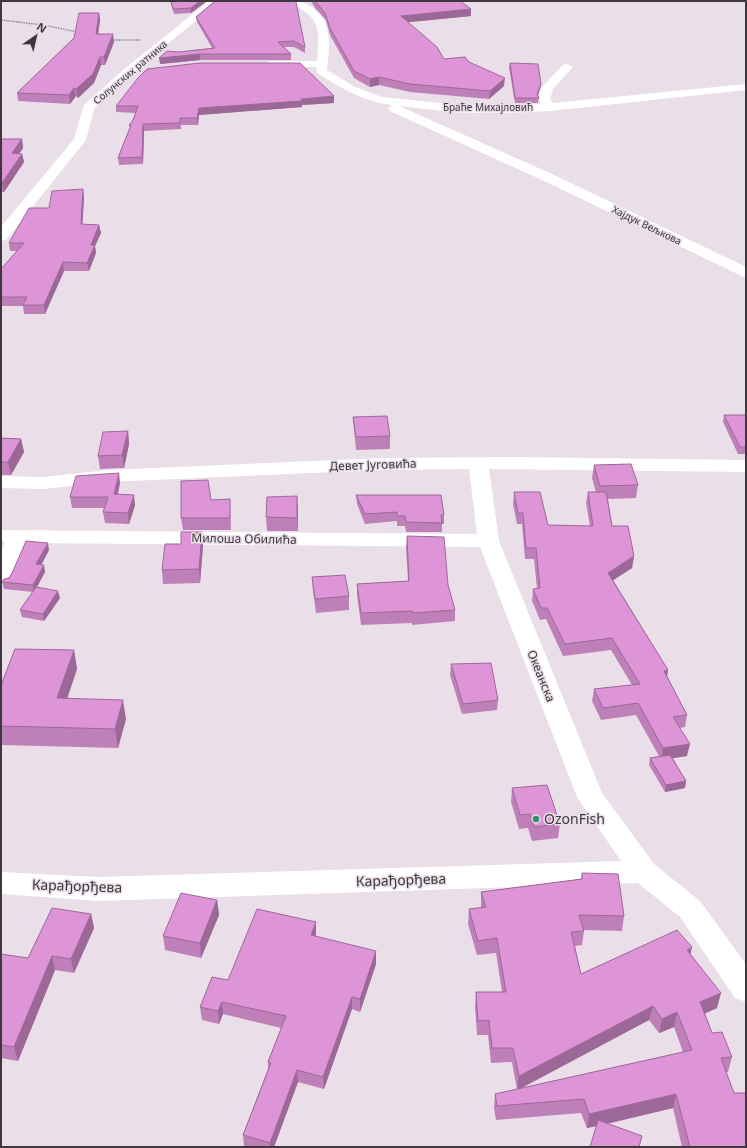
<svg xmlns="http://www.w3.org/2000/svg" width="747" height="1148" font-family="'Noto Sans',sans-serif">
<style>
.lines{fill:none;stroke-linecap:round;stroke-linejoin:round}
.path{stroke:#8f888e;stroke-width:1.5;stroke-dasharray:1.5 1;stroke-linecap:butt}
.minor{fill:#fff;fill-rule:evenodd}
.wall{fill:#bf80ba;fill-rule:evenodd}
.shaded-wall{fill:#9b6897}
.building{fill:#de95d8;stroke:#9b6897}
.poi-dot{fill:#2f906a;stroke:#eadfe8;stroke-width:1.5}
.labels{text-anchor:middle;stroke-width:3;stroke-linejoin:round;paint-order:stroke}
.far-street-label{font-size:10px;fill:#3c383b;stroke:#eadfe8}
.street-label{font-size:12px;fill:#3c383b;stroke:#eadfe8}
.near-poi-label{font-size:14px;fill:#3c383b;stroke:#eadfe8;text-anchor:start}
.near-street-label{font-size:14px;fill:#3c383b;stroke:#eadfe8}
</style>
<rect width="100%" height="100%" fill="#eadfe8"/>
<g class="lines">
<path class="path" d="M 1,20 L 43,25 L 77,32
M 111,40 L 140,40"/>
<path class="minor" d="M 209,1 L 220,1 L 130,75 L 94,109 L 86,140 L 6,240 L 1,241 L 1,227 L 74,139 L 84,105 L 122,71 Z
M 290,1 C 300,1 305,2 313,8 C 334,24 329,47 327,70 L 355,87 L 382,97 L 461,105 L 541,104 L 538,99 L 543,86 L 563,65 L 567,64 L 573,67 L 553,89 L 550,99 L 553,103 L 746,84 L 746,90 L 550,111 L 514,113 L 461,113 L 399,106 L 552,174 L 746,267 L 746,278 L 542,180 L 390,111 L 388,108 L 392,105 C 364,102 341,88 317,73 L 316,67 L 266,66 L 264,64 L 270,61 L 317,61 C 318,44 322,25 308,14 C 302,9 295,6 290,1 Z
M 513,457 L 746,460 L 746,472 L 489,469 L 499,541 L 602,793 L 654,864 L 700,901 L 746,964 L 746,1002 L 735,998 L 680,917 L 638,883 L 98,901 L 1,894 L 1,872 L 98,877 L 621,861 L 577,797 L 480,547 L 26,543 L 12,579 L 9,584 L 1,586 L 1,552 L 5,542 L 1,542 L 1,530 L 477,534 L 469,469 L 382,470 L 108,482 L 44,489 L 1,488 L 1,476 L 44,477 L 108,470 L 382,458 Z"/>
</g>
<path class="wall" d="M 170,1 L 207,1 L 191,13 L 174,14 Z
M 215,1 L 305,47 L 305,53 L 294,47 L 284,47 L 291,54 L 291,60 L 200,60 L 160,64 L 179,52 L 212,48 L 197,22 L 196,17 Z
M 311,1 L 460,1 L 471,16 L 408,22 L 444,59 L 469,62 L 504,86 L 489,99 L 410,92 L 379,85 L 370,87 L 354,78 L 330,35 L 326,20 L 315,8 Z
M 99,13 L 100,20 L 98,34 L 114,42 L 105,65 L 101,65 L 94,83 L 78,98 L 76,96 L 70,104 L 18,101 L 17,93 L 74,38 Z
M 510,63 L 541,84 L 540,88 L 538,95 L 539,98 L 538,103 L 515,103 L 509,68 Z
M 334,103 L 302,105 L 302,107 L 199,115 L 198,125 L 181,125 L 181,129 L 144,131 L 143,164 L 119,165 L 118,158 L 130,128 L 129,125 L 133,120 L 136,113 L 116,112 L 116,106 Z
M 1,139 L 22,139 L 23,148 L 19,154 L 22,154 L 24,162 L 4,192 L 1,192 Z
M 84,197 L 82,224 L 99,225 L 101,233 L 95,246 L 96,253 L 89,271 L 64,271 L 45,314 L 24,314 L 23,306 L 1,306 L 1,269 L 17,251 L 10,251 L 9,243 L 49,208 Z
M 724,415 L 746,415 L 746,454 L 738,454 L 723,422 Z
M 353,417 L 390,436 L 390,449 L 356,450 L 354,430 Z
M 128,431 L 129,444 L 124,468 L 100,469 L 98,456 Z
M 1,438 L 21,439 L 24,452 L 11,475 L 1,475 Z
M 594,465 L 638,485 L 636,498 L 608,499 L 612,526 L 634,556 L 632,568 L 613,580 L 668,670 L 667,676 L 687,715 L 685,727 L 680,728 L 687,756 L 673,758 L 686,781 L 685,788 L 665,792 L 649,765 L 650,758 L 659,756 L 636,715 L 601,720 L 592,701 L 594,689 L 632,685 L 611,650 L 563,656 L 546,619 L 540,620 L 532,601 L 533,589 L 537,589 L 534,559 L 525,559 L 522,524 L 517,524 L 513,504 L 514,492 L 548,525 L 590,526 L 586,503 L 588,492 L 596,492 L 592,478 Z
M 120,483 L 118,494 L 135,505 L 129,524 L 105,523 L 103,512 L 105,508 L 72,508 L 70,497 Z
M 356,495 L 444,515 L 444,524 L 442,524 L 442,532 L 406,532 L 405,526 L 397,526 L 397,521 L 365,524 L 357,504 Z
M 230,499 L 231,530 L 183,530 L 181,518 L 211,500 Z
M 298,509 L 298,531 L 267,531 L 266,517 Z
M 407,536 L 448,585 L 455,610 L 455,621 L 412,625 L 412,623 L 361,625 L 357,595 L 357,584 L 408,581 L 406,548 Z
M 203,546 L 200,583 L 163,584 L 162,570 Z
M 49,550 L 41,565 L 45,572 L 37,587 L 60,598 L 44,621 L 22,617 L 20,610 L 33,592 L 4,589 L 2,582 Z
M 312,577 L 349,596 L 349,610 L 316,613 L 313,591 Z
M 74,650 L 77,669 L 67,698 L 126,719 L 118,748 L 1,745 L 1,685 Z
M 451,664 L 498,700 L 497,710 L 462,714 L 450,675 Z
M 512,788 L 560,824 L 558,838 L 532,841 L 528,828 L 519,829 L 511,802 Z
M 582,873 L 624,916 L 622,931 L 584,930 L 582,945 L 575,946 L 581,974 L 691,955 L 717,1008 L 705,1013 L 712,1033 L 732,1057 L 728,1072 L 726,1072 L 746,1147 L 682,1147 L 673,1108 L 607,1124 L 642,1136 L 639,1147 L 590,1147 L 597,1126 L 587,1128 L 581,1113 L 496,1120 L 494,1108 L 495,1094 L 517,1089 L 512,1062 L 491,1063 L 488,1035 L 477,1035 L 475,1007 L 476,992 L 502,992 L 496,953 L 477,955 L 468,924 L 469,909 L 481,908 L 481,892 L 581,879 ZM 649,1020 L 659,1033 L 674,1027 L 683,1052 L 520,1089 Z
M 217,900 L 219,915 L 201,958 L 165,950 L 163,936 Z
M 91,914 L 94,928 L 74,973 L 55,970 L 18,1061 L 1,1058 L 1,954 L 28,958 Z
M 316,934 L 316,936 L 376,964 L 360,1012 L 352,1009 L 324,1089 L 298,1082 L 274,1147 L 244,1147 L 243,1135 L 268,1069 L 268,1062 L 281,1028 L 223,1014 L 219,1024 L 202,1020 L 200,1007 L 228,980 Z"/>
<path class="shaded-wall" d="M 200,1 L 207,1 L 191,13 L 191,8 Z
M 471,9 L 471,16 L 401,23 L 401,16 Z
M 99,13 L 100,20 L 97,42 L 96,34 Z
M 113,34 L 114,42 L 105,65 L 104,57 Z
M 200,54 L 200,60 L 160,64 L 159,58 Z
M 100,57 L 101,65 L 94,83 L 78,98 L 76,89 Z
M 379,77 L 379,85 L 370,87 L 370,79 Z
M 505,78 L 504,86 L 489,99 L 490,91 Z
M 541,84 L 540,88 L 537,98 L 537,94 Z
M 74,88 L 76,96 L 70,104 L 69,95 Z
M 334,96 L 334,103 L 302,105 L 302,107 L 199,115 L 198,125 L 197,118 L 199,108 L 301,99 Z
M 143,124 L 144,131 L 143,164 L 142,157 Z
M 22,139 L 23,148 L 13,162 L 12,153 Z
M 22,154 L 24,162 L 4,192 L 2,183 Z
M 83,189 L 84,197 L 82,233 L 81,224 Z
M 99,225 L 101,233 L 95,246 L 96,253 L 89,271 L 87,263 L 91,245 Z
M 63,262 L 64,271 L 45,314 L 44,305 Z
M 128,431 L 129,444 L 124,468 L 122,455 Z
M 21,439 L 24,452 L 11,475 L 8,462 Z
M 119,473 L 120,483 L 115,505 L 114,494 Z
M 134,495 L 135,505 L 129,524 L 128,513 Z
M 297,496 L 298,509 L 298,531 L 297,518 Z
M 202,532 L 203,546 L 200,583 L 199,569 Z
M 48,543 L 49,550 L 38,571 L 36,564 Z
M 634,556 L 632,568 L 606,585 L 608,573 Z
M 44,565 L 45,572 L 34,592 L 33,585 Z
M 58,591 L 60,598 L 44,621 L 43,614 Z
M 74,650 L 77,669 L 61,717 L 57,698 Z
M 668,670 L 666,682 L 664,671 Z
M 123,700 L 126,719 L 118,748 L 115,729 Z
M 690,744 L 687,756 L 661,760 L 663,748 Z
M 686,781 L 685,788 L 665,792 L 666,785 Z
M 217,900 L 219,915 L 201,958 L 200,943 Z
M 91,914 L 94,928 L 74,973 L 71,959 Z
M 316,922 L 316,934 L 312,947 L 311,935 Z
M 692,947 L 689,962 L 687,950 Z
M 376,951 L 376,964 L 360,1012 L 360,999 Z
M 52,956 L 55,970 L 18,1061 L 14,1047 Z
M 721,993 L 717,1008 L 697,1017 L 700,1002 Z
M 352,997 L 352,1009 L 324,1089 L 323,1077 Z
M 222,1002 L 223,1014 L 219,1024 L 218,1011 Z
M 653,1006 L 649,1020 L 517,1090 L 519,1076 Z
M 677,1012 L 674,1027 L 659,1033 L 662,1019 Z
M 297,1070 L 298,1082 L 274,1147 L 270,1147 L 270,1143 Z
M 676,1094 L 673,1108 L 587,1128 L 589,1114 Z"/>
<path class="building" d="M 171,1 L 200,1 L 191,8 L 173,9 Z
M 215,1 L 294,1 L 296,2 L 305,47 L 294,41 L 278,42 L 291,54 L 200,54 L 159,58 L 167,51 L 179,52 L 215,48 L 196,17 Z
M 315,1 L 460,1 L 471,9 L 401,16 L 437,47 L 444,59 L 465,57 L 469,62 L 505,78 L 490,91 L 410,84 L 379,77 L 370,79 L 354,71 L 330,28 L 325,13 Z
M 79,13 L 99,13 L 96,34 L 113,34 L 104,57 L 100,57 L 93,74 L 76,89 L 74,88 L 69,95 L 17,93 L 74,38 Z
M 200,63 L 300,63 L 334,96 L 301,99 L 302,101 L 199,108 L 197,118 L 180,118 L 180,123 L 143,124 L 142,157 L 118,158 L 131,125 L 129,125 L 133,120 L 138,106 L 116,106 L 138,78 L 147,69 Z
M 510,63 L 538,64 L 541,84 L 537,94 L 539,98 L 515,98 Z
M 1,139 L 22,139 L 12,153 L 22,154 L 2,183 L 1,183 Z
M 83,189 L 81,224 L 99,225 L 91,245 L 95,245 L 87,263 L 63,262 L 44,305 L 23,305 L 27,297 L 1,297 L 1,269 L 24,243 L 9,243 L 29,208 L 49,208 L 52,191 Z
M 724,415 L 746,415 L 746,447 L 740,447 Z
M 387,416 L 390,436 L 356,437 L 353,417 Z
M 128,431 L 122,455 L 98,456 L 103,432 Z
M 1,438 L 21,439 L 8,462 L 1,462 Z
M 631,464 L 638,485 L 600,486 L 594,465 Z
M 119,473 L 114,494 L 134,495 L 128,513 L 103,512 L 108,497 L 70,497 L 76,476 Z
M 208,480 L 211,500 L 230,499 L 230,518 L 181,518 L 181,481 Z
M 514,492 L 540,492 L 548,525 L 593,526 L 588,492 L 606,492 L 612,526 L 628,526 L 634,556 L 608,573 L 668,670 L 664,671 L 687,715 L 673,717 L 690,744 L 663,748 L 638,703 L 603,708 L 594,689 L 640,684 L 612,638 L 565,644 L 547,608 L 541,608 L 533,589 L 540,588 L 536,548 L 526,548 L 523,513 L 518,513 Z
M 356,495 L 441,495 L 444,515 L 441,515 L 442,523 L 406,522 L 405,516 L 397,516 L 397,512 L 365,514 Z
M 297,496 L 297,518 L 266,517 L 267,497 Z
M 181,532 L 202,532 L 199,569 L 162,570 L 165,544 L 181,544 Z
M 407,536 L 444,537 L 448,585 L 455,610 L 413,613 L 412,611 L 361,613 L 357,584 L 409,581 Z
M 26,541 L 48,543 L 36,564 L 44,565 L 33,585 L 2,582 L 4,579 L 9,578 L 12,573 Z
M 345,575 L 349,596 L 315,599 L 312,577 Z
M 36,587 L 58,591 L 43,614 L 20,610 Z
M 15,649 L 74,650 L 57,698 L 123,700 L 115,729 L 1,726 L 1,685 Z
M 491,663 L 498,700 L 463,704 L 451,664 Z
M 670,755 L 686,781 L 666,785 L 650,758 Z
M 547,785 L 560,824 L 534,827 L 530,814 L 520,815 L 512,788 Z
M 582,873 L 618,874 L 624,916 L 579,915 L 584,931 L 571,932 L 581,974 L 677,930 L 692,947 L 687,950 L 721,993 L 700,1002 L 712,1033 L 722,1032 L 732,1057 L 721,1058 L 734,1093 L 746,1093 L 746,1147 L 690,1147 L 676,1094 L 589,1114 L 584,1099 L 497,1106 L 495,1094 L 692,1050 L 677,1012 L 662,1019 L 653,1006 L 519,1076 L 513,1048 L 492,1048 L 489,1020 L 478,1021 L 476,992 L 506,992 L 497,938 L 478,941 L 469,909 L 486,907 L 481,892 L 582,879 Z
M 181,893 L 217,900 L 200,943 L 163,936 Z
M 52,908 L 91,914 L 71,959 L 52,956 L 14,1047 L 1,1045 L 1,954 L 28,958 Z
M 257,909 L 316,922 L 311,935 L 376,951 L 360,999 L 352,997 L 323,1077 L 297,1070 L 270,1143 L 243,1135 L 271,1063 L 268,1062 L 286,1016 L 222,1002 L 218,1011 L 200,1007 L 212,977 L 228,980 Z
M 598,1120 L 642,1136 L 639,1147 L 590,1147 Z"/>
<circle class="poi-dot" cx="536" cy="819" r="4"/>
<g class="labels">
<g class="far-street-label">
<text transform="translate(130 72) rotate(-40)" y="4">Солунских ратника</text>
<text x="488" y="111">Браће Михајловић</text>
<text transform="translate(647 225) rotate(26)" y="4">Хајдук Вељкова</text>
</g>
<g class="street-label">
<text transform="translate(373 465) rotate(-2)" y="4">Девет Југовића</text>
<text transform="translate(244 539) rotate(1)" y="4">Милоша Обилића</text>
<text transform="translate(541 676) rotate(68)" y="4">Океанска</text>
</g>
<g class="near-poi-label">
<text x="544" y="824">OzonFish</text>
</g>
<g class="near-street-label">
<text transform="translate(401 880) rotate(-2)" y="5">Карађорђева</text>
<text transform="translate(77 886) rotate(2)" y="5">Карађорђева</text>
</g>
</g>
<rect width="747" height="1148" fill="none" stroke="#3c383b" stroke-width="4"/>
<g transform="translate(36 36) rotate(34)" stroke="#eadfe8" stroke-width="3" paint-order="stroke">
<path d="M0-3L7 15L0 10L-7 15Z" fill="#3c383b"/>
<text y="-6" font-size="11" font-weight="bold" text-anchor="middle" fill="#3c383b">N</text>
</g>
</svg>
